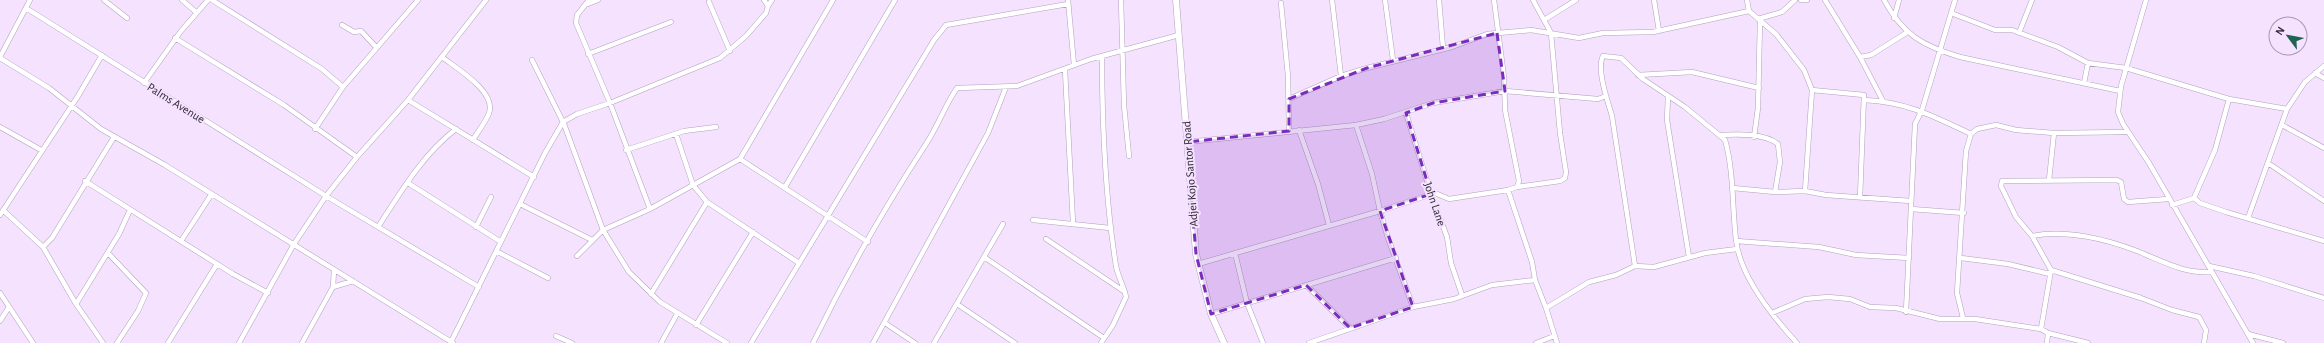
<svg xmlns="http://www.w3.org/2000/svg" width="2324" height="343" font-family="'Alegreya Sans',sans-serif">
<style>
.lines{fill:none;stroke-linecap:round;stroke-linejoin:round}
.street-casing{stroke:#b2a1bc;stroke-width:5.5}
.secondary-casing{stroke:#b2a1bc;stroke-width:7}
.street{stroke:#fff;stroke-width:4.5}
.secondary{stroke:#fff;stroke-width:6}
.marked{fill:#7b2cbf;fill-opacity:0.2;stroke:#7b2cbf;stroke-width:3;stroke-dasharray:8 5;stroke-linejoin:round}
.labels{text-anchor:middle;stroke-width:4;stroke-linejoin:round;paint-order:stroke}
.street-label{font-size:12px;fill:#312a35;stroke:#f5e2ff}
</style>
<rect width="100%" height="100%" fill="#f5e2ff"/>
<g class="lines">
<g class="street-casing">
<path id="street" d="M 104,0 L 127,18
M 182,0 L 196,12
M 212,0 L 322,69 L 343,87
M 589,0 L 577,15 L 576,23 L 610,103 L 650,209
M 1068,0 L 1074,65
M 1121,0 L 1124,105 L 1129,156
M 1332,0 L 1341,76
M 1385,0 L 1393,60
M 1439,0 L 1443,48
M 1654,0 L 1659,31
M 1747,0 L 1749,11 L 1776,34 L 1804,70 L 1812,90 L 1805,191
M 1801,0 L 1807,0
M 1825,0 L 1860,57 L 1871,55 L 1906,33
M 1884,0 C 1903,35 1923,46 1960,57 L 2120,91
M 2146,0 L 2121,86 L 2118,112 L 2123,124 L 2149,163 L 2253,343
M 709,2 L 730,51
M 1281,3 L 1288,76 L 1289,131
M 585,5 L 598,0
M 768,6 L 772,0
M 26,8 L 326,196 L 479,287
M 1951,13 L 1995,30 L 2012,30 L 2058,47 L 2088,63 L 2126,68 L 2229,99 L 2287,109
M 1894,18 L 1899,0
M 1758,19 L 1782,12 L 1795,0
M 1544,20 L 1576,0
M 342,25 L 354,32 L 361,31 L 376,47
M 2019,33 L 2032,0
M 175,38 L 284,105 L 357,157
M 588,54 L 671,22
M 0,57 L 30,0
M 442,57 C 456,68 497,92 489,113 C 486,122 478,131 473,140
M 1860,57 L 1883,101
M 0,58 L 49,88 L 101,129 L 165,165 L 453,343
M 532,60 L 564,124 L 603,230 L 629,272 L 660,302 L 727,343
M 1065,70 L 1073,223
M 2315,73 L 2324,78
M 1638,75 L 1692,72 L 1759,88
M 144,83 L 181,31 L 208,0
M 2084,83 L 2088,63
M 1812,90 L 1864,95 L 1860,198
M 1668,96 L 1667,120 L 1689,257
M 1289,99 L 1341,76 L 1367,68 L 1452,47 L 1487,34 L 1531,30 L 1579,38 L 1603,33 L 1653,32 L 1749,11
M 408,100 L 534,177
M 1864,100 C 1907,102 1933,116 1971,134 L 1977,129 L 1996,125 L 2016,130 L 2054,133 L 2127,132
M 1406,113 L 1431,194 L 1447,237 L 1451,263 L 1462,295
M 1356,125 L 1372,174 L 1380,211 L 1388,238 L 1413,307
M 2282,125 L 2324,148
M 0,127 L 41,150
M 315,129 L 343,87 L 418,0
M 1299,130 L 1318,184 L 1329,225
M 676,134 L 693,185 L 707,202 L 799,263
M 1720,135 C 1737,134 1764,133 1778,144 L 1780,162 L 1775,192
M 1754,137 L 1758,108 L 1760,21
M 1187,142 L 1356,125 L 1384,119 L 1433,103 L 1505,91 L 1598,99 L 1606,96
M 626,150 L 684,131 L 716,127
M 740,159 L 868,242
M 2268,163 L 2324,201
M 2049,180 L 2054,133
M 85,181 L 233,274 L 268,293
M 408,183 L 501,242
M 785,187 L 895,0
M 1517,187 L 1560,181 L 1565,178 L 1566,172 L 1560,133 L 1551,33 L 1533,0
M 1733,188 L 1775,192 L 1805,191 L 1826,195 L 1911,201
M 1508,190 L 1532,262 L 1535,280 L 1546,308
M 2194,198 L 2200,203 L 2226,212 L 2324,241
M 520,204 L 592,240
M 2172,205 L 2194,198 L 2215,150 L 2229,99
M 1911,209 L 1964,213
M 3,210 L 43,247 L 76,304 L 103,343
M 0,215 L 78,96 L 102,55
M 2248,218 L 2287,109 L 2305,82 L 2324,66
M 1033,220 L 1110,228
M 378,227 C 400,193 423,154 456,129
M 476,227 L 491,197
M 2032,236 C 2065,229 2106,239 2137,251 C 2162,261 2184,274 2212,272
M 1046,239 L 1125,292
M 181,241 L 211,195
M 1736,241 L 1819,247 L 1856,255 L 1909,258
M 43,247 L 52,238 L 114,137
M 496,251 L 548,278
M 108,253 L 146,293 L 138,311 L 117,343
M 1235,253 L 1247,303 L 1263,343
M 577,256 L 603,230 L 650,209 L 740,159 L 833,0
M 984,257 L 1104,338
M 1961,258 L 2008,264 L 2050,274
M 1198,264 L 1380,211 L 1435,193 L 1449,199 L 1508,190 L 1517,187 L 1519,181 L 1505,110 L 1504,77 L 1494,0
M 1635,266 L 1612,116 C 1608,102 1596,69 1603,56 L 1621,58 L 1643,79 L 1685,107 L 1725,140 C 1734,171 1732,208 1736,240 C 1740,276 1773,317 1797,343
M 2209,266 L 2254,276 L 2324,298
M 2051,270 L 2141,298 L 2172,310 L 2199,317 L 2206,330 L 2204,343
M 1306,285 L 1350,328
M 333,287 L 353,281
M 0,293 L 33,343
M 651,294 L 707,202
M 76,304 L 119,234 L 130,210
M 957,304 L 1015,343
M 1906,312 L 1915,124 L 1922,110 L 1955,0
M 1772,313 L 1805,299 L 1828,297 L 1850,299 L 1870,307 L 1896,308 L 1940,319 L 1975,319 L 2041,329 L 2048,333 L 2088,343
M 1211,314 L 1396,258
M 1963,318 L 1957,293 L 1966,151 L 1971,134
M 0,321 L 9,307
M 885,323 L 915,343
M 696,325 L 753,232
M 2041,329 L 2051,270 L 2032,236 L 2016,217 L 2001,186 L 2002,181 L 2117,180 L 2121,182 L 2124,199 L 2128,202 L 2168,199
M 2248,334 L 2283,343
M 556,336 L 572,343
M 451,342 L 545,153 L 563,122 L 577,114 L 610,103 L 720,58 L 746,36 L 766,13 L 768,6 L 764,0
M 168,343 L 217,264
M 239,343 L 294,244 L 326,196 L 357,157 L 408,100 L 486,0
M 302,343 L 333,287 L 334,270
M 661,343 L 677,314
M 751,343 L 934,40 L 946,25 L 1068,4
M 813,343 C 846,275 885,207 926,144 C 938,126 945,105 957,88 L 1017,86 L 1091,59 L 1179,35
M 873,343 L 988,133 L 1006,87
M 934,343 L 1003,224
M 1101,343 L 1113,325 L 1126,297 C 1124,286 1118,277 1116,266 C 1105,197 1102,126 1102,56
M 1309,343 L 1413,307 L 1454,299 L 1492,285 L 1535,280
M 1536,343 L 1554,336
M 1557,343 L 1546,308 L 1589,282 L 1616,275 L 1635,266 L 1654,267 L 1705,253 L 1737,249
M 2047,343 L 2048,333"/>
</g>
<g class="secondary-casing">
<path id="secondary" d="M 1176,0 L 1196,254 L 1211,314 L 1224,343"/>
</g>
<use href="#street" class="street"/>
<use href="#secondary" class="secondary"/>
</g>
<path class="marked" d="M 1497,33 L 1505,91 L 1433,103 L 1406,113 L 1431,194 L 1380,211 L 1413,307 L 1350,328 L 1306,285 L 1211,314 L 1196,254 L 1187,142 L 1289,131 L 1289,99 L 1367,68 Z"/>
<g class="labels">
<g class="street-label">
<text transform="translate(176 103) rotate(32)" y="4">Palms Avenue</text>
<text transform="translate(1190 174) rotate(-94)" y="4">Adjei Kojo Santor Road</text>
<text transform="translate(1435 204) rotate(71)" y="4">John Lane</text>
</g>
</g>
<g transform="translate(2288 36) rotate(302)"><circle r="19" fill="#f5e2ff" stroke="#a798ae"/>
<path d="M0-3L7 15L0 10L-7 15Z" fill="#206353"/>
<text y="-6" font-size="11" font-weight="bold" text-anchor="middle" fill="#312a35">N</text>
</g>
</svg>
